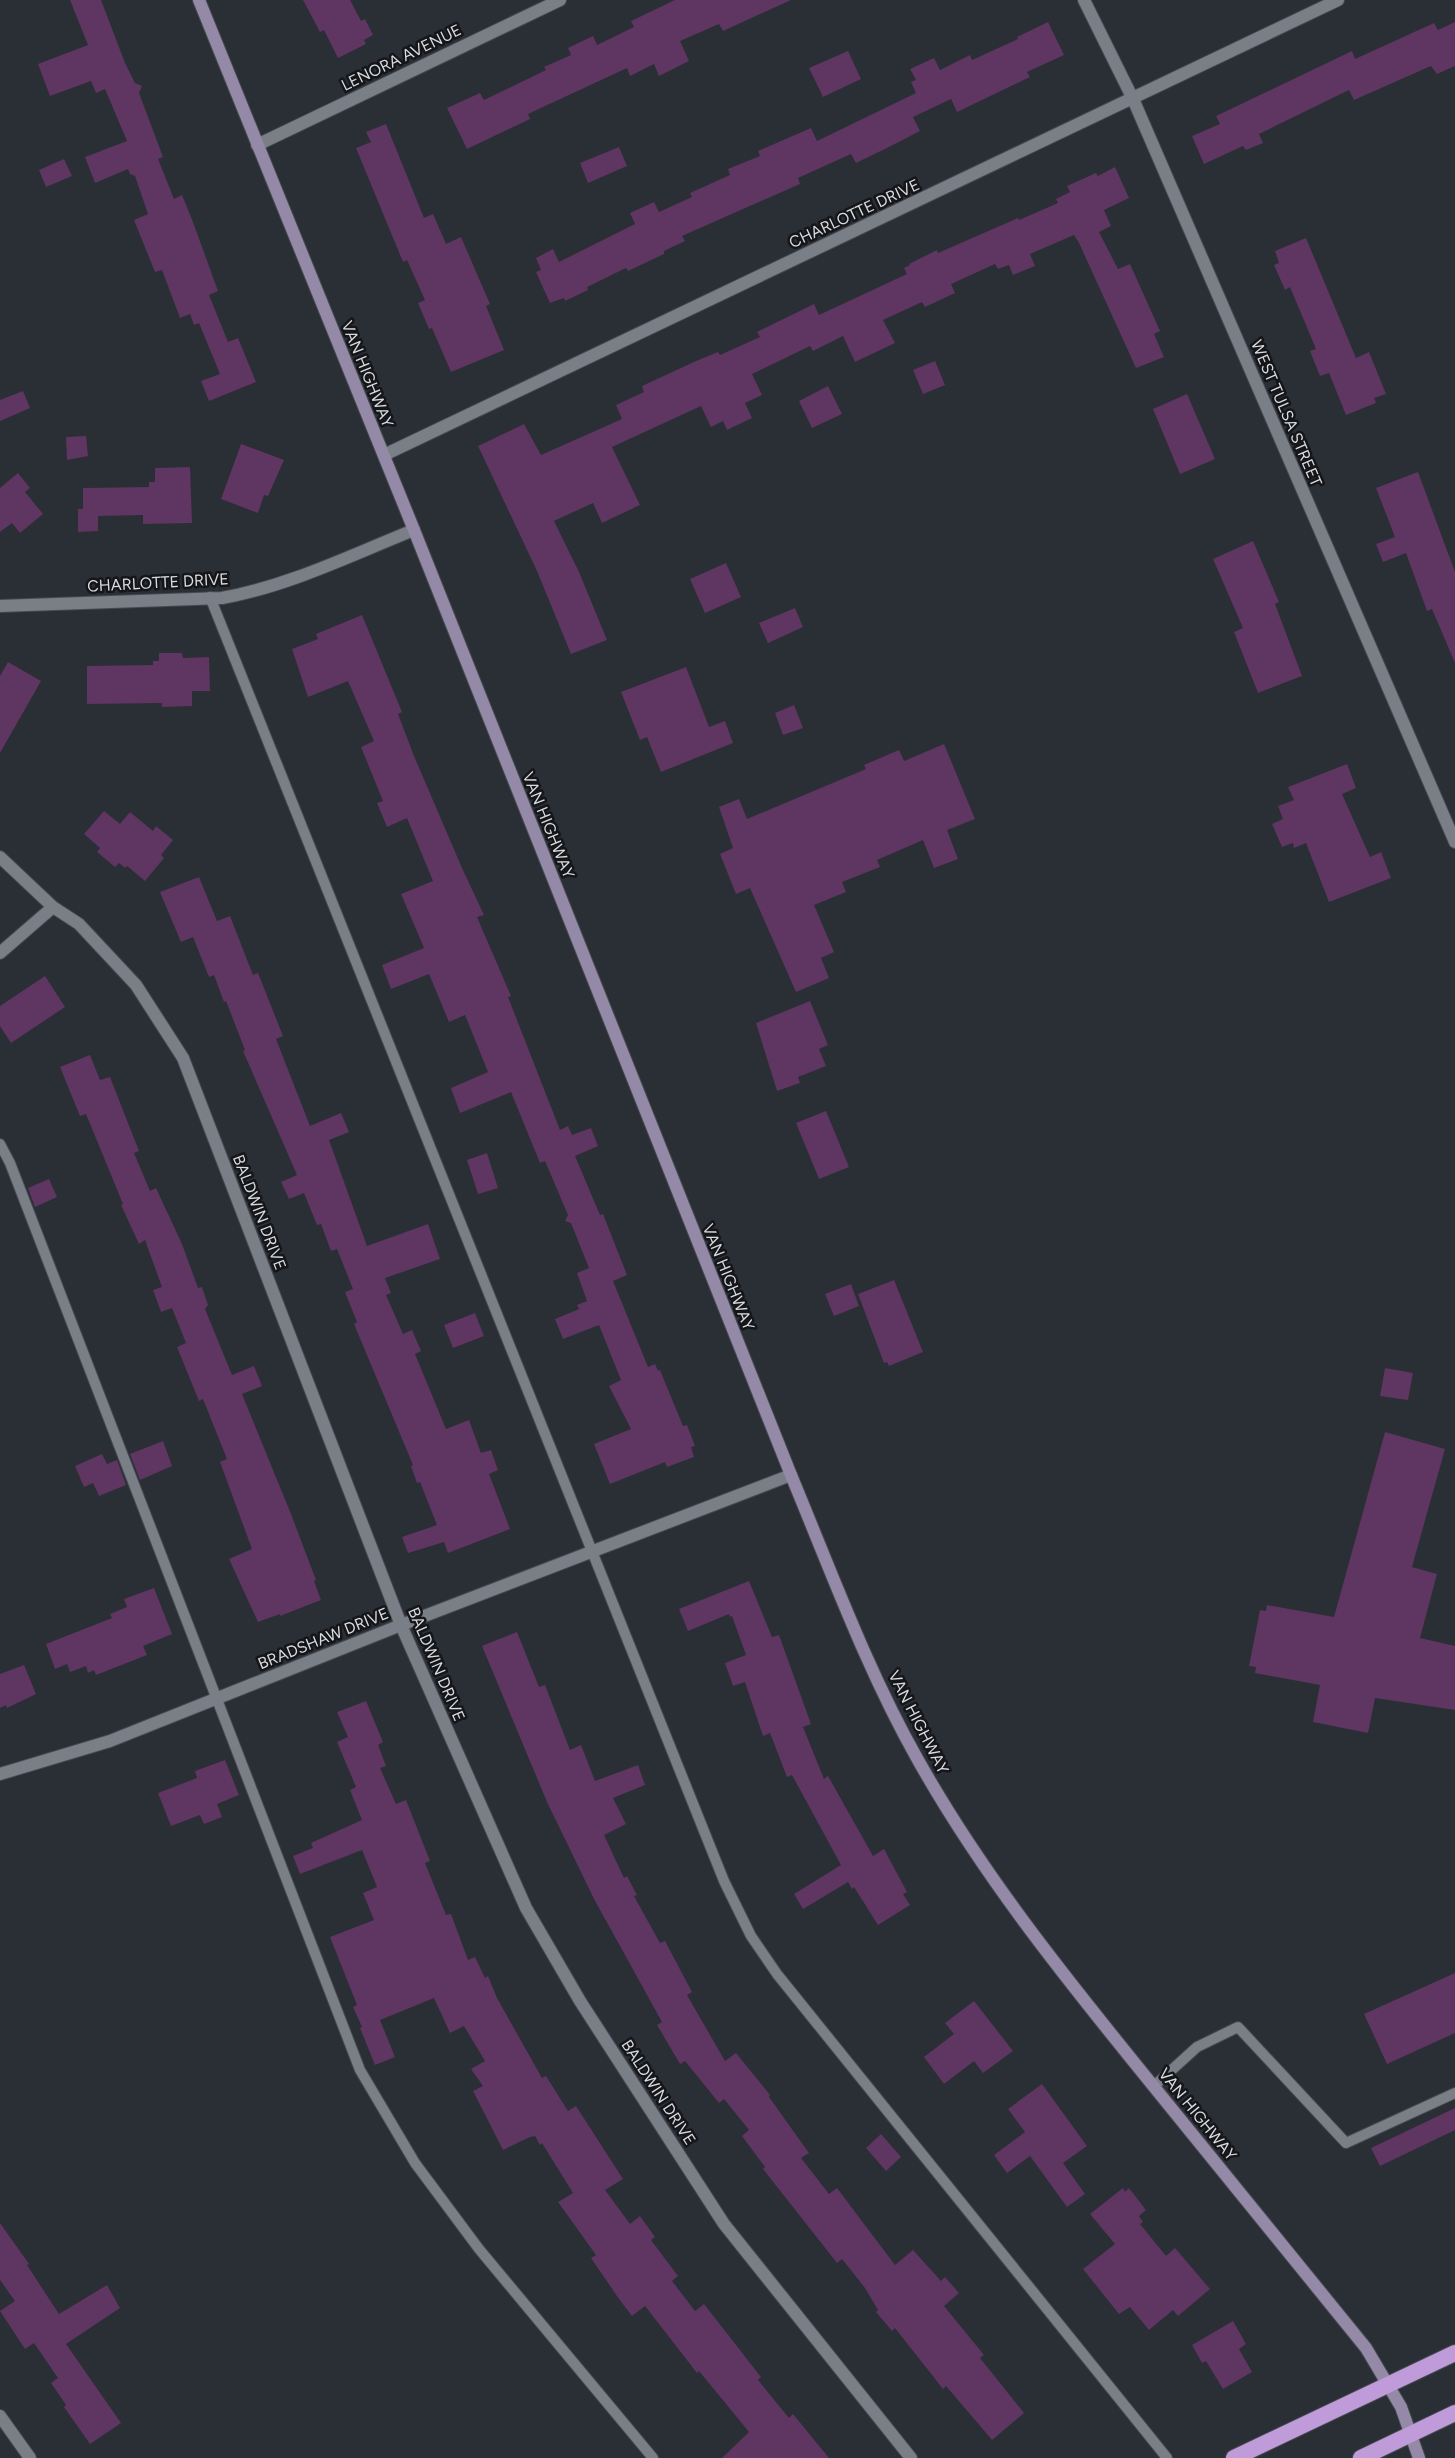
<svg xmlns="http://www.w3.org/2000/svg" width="1455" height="2458" font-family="Figtree,sans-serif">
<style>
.building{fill:#5f3562}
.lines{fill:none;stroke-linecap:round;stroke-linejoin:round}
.service-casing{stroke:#464950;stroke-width:12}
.minor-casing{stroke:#464950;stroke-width:14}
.secondary-casing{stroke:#464950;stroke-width:14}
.trunk-casing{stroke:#464950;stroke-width:18}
.service{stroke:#7a7e87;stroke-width:10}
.minor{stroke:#7a7e87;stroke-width:12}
.secondary{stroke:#9489a6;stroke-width:12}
.trunk{stroke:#c09bda;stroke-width:16}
.labels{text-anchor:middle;stroke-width:5;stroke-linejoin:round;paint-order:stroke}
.street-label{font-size:16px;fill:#d9dbe0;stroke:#141619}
</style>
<rect width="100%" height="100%" fill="#2a2e35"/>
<path class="building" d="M 70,0 L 101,0 L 125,63 L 135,83 L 142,86 L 139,93 L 163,157 L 158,159 L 174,199 L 182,195 L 193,222 L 218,291 L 209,295 L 228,342 L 238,338 L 256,382 L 209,401 L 201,381 L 220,374 L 199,323 L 194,325 L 190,314 L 180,318 L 162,270 L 155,272 L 134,220 L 148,214 L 135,176 L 130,174 L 128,169 L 95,183 L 85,157 L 127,141 L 105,89 L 96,93 L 91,81 L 50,96 L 38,64 L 88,45 Z
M 303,0 L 350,0 L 361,21 L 365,19 L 373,35 L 364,40 L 366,44 L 338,58 L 324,30 L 320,32 Z
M 675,0 L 791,0 L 723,31 L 719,24 L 680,41 L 689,61 L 659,76 L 654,64 L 630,76 L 627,68 L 528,114 L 530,119 L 467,149 L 447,108 L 480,93 L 484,100 L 546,70 L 544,67 L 571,55 L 568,48 L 593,36 L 597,45 L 634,27 L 631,21 Z
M 1048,22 L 1064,55 L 1027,72 L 1030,77 L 957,112 L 951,99 L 913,117 L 920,131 L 887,148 L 856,163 L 851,154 L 798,178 L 800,184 L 682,236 L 685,241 L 664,251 L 664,254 L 628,271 L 626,268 L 587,287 L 588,290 L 565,301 L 564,298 L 550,303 L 536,272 L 541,270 L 536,258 L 553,249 L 559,262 L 635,224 L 630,213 L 654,202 L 659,212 L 692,197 L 690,193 L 730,175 L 728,169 L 760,156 L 758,151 L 811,128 L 817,141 L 916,93 L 911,82 L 916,80 L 910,69 L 934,58 L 940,70 L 970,55 L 972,60 L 1018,39 L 1017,37 Z
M 1455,22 L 1455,66 L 1437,74 L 1431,66 L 1354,100 L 1349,90 L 1259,134 L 1263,143 L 1246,150 L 1243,146 L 1204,164 L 1192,136 L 1220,124 L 1216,116 L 1352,51 L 1355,59 L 1434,23 L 1438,30 Z
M 848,51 L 861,79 L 823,97 L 809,68 Z
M 386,124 L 424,218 L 433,214 L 446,244 L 461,237 L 490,304 L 486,306 L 504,350 L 451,372 L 432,328 L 429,329 L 418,303 L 425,300 L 407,260 L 403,262 L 356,148 L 371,142 L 366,132 Z
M 619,147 L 627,166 L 588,183 L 580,163 Z
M 64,159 L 72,176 L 46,187 L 39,170 Z
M 1115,167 L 1129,198 L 1104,210 L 1111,226 L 1099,232 L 1118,269 L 1130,264 L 1160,331 L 1154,334 L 1164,357 L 1136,368 L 1079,243 L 1074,235 L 1030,254 L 1035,266 L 1013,275 L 1009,265 L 998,269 L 995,264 L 951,284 L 955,293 L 925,307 L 922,302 L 883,320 L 895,343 L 855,362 L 843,336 L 813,351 L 810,346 L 752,374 L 762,395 L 745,403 L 752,418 L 727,430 L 723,421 L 711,427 L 701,406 L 612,447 L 640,505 L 602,523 L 593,503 L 554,521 L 579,572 L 607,640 L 571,654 L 537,571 L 478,446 L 524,424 L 541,455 L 622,419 L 616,405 L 644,392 L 642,386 L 696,361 L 718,352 L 720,355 L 760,337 L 757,332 L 814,304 L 819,315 L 907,274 L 904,268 L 910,265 L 909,264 L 937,250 L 938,253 L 1018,218 L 1019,220 L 1058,203 L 1056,199 L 1070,192 L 1067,186 L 1096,173 L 1098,176 Z
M 1306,238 L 1356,358 L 1369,352 L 1386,394 L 1374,398 L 1376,403 L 1346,415 L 1329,373 L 1320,376 L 1310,351 L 1316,349 L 1290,287 L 1285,290 L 1274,265 L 1279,263 L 1275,251 Z
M 935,361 L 945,385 L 923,394 L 913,370 Z
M 828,386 L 842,414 L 812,428 L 799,401 Z
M 23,391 L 30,408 L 0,421 L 0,400 Z
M 1187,394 L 1215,459 L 1180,474 L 1153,409 Z
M 86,436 L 88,456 L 67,460 L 66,437 Z
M 241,444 L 284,460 L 268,496 L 264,495 L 258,513 L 221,499 Z
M 190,467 L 192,523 L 143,524 L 143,515 L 98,516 L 98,531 L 78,532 L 78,509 L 83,509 L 83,488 L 149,487 L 149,482 L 155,482 L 155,468 Z
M 1418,472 L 1455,572 L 1455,663 L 1432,609 L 1427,611 L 1406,553 L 1383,562 L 1376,544 L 1395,537 L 1376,488 Z
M 18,473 L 30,488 L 25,492 L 43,514 L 20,533 L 12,523 L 0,532 L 0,488 Z
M 1253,541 L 1279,602 L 1275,604 L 1302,676 L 1258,693 L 1234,632 L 1243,628 L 1213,559 Z
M 726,563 L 741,597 L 705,613 L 690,579 Z
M 795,608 L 803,627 L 768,643 L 759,623 Z
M 362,615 L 402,712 L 398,714 L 414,756 L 462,868 L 484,915 L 477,917 L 511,996 L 508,997 L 560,1130 L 568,1126 L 572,1135 L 591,1128 L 598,1146 L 575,1156 L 600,1215 L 603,1214 L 627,1275 L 613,1281 L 648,1367 L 655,1364 L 658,1371 L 660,1370 L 683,1426 L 687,1425 L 695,1446 L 691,1447 L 694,1457 L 667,1467 L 665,1462 L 610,1484 L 594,1444 L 631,1429 L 609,1386 L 621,1380 L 599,1325 L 563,1339 L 555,1319 L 579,1309 L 577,1305 L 587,1301 L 577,1273 L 589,1268 L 571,1223 L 565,1221 L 568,1215 L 545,1161 L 540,1163 L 511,1092 L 460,1113 L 451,1088 L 488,1072 L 465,1015 L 449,1022 L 429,974 L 391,989 L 382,965 L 424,948 L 401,894 L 433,881 L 407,818 L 387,827 L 377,803 L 383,801 L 361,747 L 374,741 L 348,681 L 308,697 L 292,649 L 318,639 L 316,634 Z
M 159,653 L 182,653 L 183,658 L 209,657 L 210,691 L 192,691 L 192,706 L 162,707 L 162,703 L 87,704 L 87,666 L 153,665 L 153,661 L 159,661 Z
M 8,662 L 41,681 L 0,753 L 0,676 Z
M 686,667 L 709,727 L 725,721 L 733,743 L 661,772 L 647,737 L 640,740 L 621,692 Z
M 794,705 L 803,728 L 783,735 L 775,713 Z
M 944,744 L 975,819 L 947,830 L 958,859 L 934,868 L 923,840 L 877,860 L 880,867 L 842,882 L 846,892 L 814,905 L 834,952 L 821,958 L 829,978 L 796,992 L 750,888 L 736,894 L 720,854 L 733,848 L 719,807 L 739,799 L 747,819 L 866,769 L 864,765 L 899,750 L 904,761 Z
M 1347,764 L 1356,788 L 1342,794 L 1370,857 L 1381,852 L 1391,878 L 1329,902 L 1306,843 L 1294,848 L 1293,843 L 1282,847 L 1272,824 L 1283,819 L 1278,806 L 1294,800 L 1288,787 Z
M 104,811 L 120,824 L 130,812 L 153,831 L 156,826 L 173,840 L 161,855 L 164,858 L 145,881 L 127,866 L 125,868 L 119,863 L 115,867 L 97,852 L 100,848 L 84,834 Z
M 199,877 L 217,921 L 230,916 L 253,975 L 258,973 L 283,1036 L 276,1039 L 310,1126 L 341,1113 L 349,1132 L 329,1140 L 367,1246 L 428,1224 L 440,1259 L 385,1278 L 391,1293 L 386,1295 L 403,1334 L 412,1330 L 421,1351 L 415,1354 L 446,1429 L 469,1420 L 481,1453 L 491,1450 L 498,1470 L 489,1474 L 510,1529 L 448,1553 L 444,1542 L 408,1553 L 402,1537 L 437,1525 L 420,1482 L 417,1483 L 411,1466 L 413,1465 L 354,1324 L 357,1322 L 345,1292 L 353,1289 L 337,1249 L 331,1251 L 321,1224 L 317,1225 L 304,1193 L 289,1199 L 281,1182 L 297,1175 L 243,1051 L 245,1050 L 226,1001 L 224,1002 L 214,975 L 209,977 L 193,937 L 181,942 L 160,892 Z
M 45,976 L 65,1007 L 11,1043 L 0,1026 L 0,1006 Z
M 810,1001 L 828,1045 L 819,1049 L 826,1066 L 798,1077 L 800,1083 L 777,1091 L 756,1023 Z
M 90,1055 L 100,1080 L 110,1077 L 139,1151 L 134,1153 L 150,1191 L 156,1188 L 182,1244 L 198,1288 L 202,1287 L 208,1305 L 205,1309 L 232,1375 L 254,1366 L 262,1386 L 242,1394 L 291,1514 L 316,1580 L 314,1581 L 321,1600 L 280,1616 L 280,1614 L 258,1622 L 229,1559 L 252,1549 L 220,1462 L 227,1459 L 203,1399 L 199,1401 L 177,1347 L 186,1343 L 172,1308 L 161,1312 L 153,1290 L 162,1287 L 145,1240 L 139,1244 L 121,1205 L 123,1204 L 86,1114 L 80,1116 L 60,1067 Z
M 826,1111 L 849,1167 L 819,1179 L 796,1123 Z
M 487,1153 L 498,1188 L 478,1194 L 467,1160 Z
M 49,1179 L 57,1197 L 35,1207 L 28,1188 Z
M 894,1280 L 923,1352 L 889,1366 L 887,1362 L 884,1363 L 858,1294 Z
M 851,1284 L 859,1306 L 834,1316 L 825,1294 Z
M 475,1313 L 484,1336 L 453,1348 L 444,1325 Z
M 1385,1368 L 1413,1373 L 1408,1400 L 1380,1396 Z
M 1385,1432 L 1445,1449 L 1412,1567 L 1437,1574 L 1420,1638 L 1455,1646 L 1455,1710 L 1375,1698 L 1368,1733 L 1313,1722 L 1320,1685 L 1255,1673 L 1256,1667 L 1249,1666 L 1260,1610 L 1266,1611 L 1267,1605 L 1334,1617 Z
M 163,1441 L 172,1466 L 140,1480 L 130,1454 Z
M 102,1454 L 107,1464 L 117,1460 L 126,1485 L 99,1496 L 93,1483 L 84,1487 L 75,1466 Z
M 749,1581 L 772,1637 L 779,1635 L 811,1724 L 803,1727 L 824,1779 L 828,1776 L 873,1856 L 884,1849 L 907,1892 L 903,1894 L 910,1905 L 878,1925 L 854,1887 L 852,1889 L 848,1882 L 803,1909 L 794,1894 L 841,1865 L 792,1775 L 787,1777 L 770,1733 L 763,1736 L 745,1682 L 733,1686 L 725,1663 L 746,1655 L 732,1616 L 730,1617 L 729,1614 L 688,1631 L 679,1609 Z
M 154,1588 L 172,1634 L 143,1646 L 147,1655 L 96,1675 L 94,1670 L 88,1673 L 86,1666 L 70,1672 L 67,1664 L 55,1669 L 46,1644 L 112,1618 L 110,1614 L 127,1607 L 124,1599 Z
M 517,1632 L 539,1687 L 545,1685 L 570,1750 L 581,1745 L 595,1781 L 638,1765 L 645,1785 L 613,1798 L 626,1824 L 604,1835 L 624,1878 L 627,1876 L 637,1895 L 634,1896 L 660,1943 L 665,1941 L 692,1992 L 687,1995 L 725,2061 L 736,2053 L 770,2095 L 769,2097 L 809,2153 L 801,2158 L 829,2194 L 837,2188 L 895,2265 L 913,2250 L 941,2281 L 945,2277 L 959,2293 L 944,2306 L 984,2355 L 980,2358 L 1024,2413 L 992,2440 L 946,2386 L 943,2389 L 895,2328 L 892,2331 L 876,2312 L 878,2310 L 865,2288 L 842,2259 L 837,2263 L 763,2169 L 765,2167 L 742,2136 L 749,2130 L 724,2099 L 719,2103 L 685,2061 L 680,2064 L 657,2025 L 662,2022 L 594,1899 L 547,1802 L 482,1646 Z
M 24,1665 L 36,1694 L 7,1708 L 6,1705 L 0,1708 L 0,1674 Z
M 366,1701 L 383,1742 L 378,1745 L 386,1766 L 380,1768 L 396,1804 L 406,1800 L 430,1861 L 425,1863 L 446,1915 L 451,1914 L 468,1960 L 475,1957 L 485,1978 L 488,1976 L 497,1998 L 542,2078 L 546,2076 L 568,2111 L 576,2106 L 623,2179 L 605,2190 L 630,2224 L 640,2216 L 655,2237 L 651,2240 L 678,2276 L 672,2281 L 695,2311 L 704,2304 L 761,2377 L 758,2380 L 789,2418 L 793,2414 L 829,2458 L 722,2458 L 749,2432 L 699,2371 L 697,2373 L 645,2306 L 632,2316 L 619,2299 L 591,2258 L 596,2255 L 558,2202 L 573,2193 L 542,2143 L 540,2145 L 535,2136 L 530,2137 L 503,2150 L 473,2091 L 483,2086 L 471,2069 L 485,2061 L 464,2026 L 450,2033 L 434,1998 L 380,2020 L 395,2057 L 375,2065 L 360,2028 L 362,2027 L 353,2007 L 357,2005 L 330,1937 L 374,1920 L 363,1893 L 377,1887 L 362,1850 L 300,1874 L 293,1856 L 313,1848 L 311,1843 L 362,1820 L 350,1790 L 356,1787 L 337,1742 L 348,1737 L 337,1712 Z
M 225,1760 L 239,1795 L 217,1804 L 222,1817 L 204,1824 L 200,1815 L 171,1826 L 158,1793 L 197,1778 L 195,1771 Z
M 1455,1973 L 1455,2033 L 1387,2064 L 1364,2014 Z
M 974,2001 L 1013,2051 L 983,2073 L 974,2061 L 944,2084 L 924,2057 L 954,2034 L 945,2023 Z
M 1042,2084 L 1087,2146 L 1063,2163 L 1085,2194 L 1067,2207 L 1030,2156 L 1007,2173 L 994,2155 L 1025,2132 L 1008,2109 Z
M 1455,2108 L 1455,2130 L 1380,2166 L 1371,2148 Z
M 881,2134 L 901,2157 L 886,2171 L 866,2148 Z
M 1123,2188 L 1125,2192 L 1129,2188 L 1146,2210 L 1139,2216 L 1143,2222 L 1140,2224 L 1166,2256 L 1175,2248 L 1210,2289 L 1178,2316 L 1173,2310 L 1149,2330 L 1130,2307 L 1119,2314 L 1083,2269 L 1115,2244 L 1090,2214 Z
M 0,2223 L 29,2264 L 27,2265 L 59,2314 L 107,2285 L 120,2308 L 66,2344 L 121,2423 L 90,2444 L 64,2407 L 66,2405 L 51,2383 L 58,2378 L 34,2343 L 25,2349 L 0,2311 L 15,2301 L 0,2280 Z
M 1233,2321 L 1246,2344 L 1239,2349 L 1252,2372 L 1223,2389 L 1206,2361 L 1202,2363 L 1192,2345 Z"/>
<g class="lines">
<g class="service-casing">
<path id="service" d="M 210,597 L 724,1881 L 751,1936 L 777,1974 L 1167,2458
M 0,1144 L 10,1163 L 360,2070 L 415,2163 L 479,2249 L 653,2458
M 1154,2086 L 1197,2047 L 1238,2027 L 1346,2143 L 1455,2093"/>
</g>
<g class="minor-casing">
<path id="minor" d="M 1084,0 L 1133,99 L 1455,842
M 257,145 L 560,0
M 384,455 L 1338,0
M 0,606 L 222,598 C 289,586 351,555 414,530
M 0,857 L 53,907 L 79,924 L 136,985 L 183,1058 L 401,1625 L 526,1908 L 580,2001 L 724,2224 L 911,2458
M 0,953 L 53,907
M 0,1774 L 110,1741 L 401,1625 L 791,1475
M 0,2416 L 30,2458"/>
</g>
<g class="secondary-casing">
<path id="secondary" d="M 199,0 L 414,530 L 791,1475 C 831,1571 867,1670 918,1760 C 982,1874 1064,1976 1146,2077 C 1219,2168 1293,2258 1366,2348 L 1401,2407 L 1419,2458"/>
</g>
<g class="trunk-casing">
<path id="trunk" d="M 1234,2458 L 1455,2353
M 1361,2458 L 1455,2413"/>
</g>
<use href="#service" class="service"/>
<use href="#minor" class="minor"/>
<use href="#secondary" class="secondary"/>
<use href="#trunk" class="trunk"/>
</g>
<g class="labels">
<g class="street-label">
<text transform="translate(401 57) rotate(-26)" y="6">LENORA AVENUE</text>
<text transform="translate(854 213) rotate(-25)" y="6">CHARLOTTE DRIVE</text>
<text transform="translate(368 374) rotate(68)" y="6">VAN HIGHWAY</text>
<text transform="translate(1287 413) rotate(67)" y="6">WEST TULSA STREET</text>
<text transform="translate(158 582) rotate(-3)" y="6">CHARLOTTE DRIVE</text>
<text transform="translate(549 825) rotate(68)" y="6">VAN HIGHWAY</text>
<text transform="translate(260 1212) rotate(69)" y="6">BALDWIN DRIVE</text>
<text transform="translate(729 1277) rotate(68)" y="6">VAN HIGHWAY</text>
<text transform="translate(323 1638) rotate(-22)" y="6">BRADSHAW DRIVE</text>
<text transform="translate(437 1664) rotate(67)" y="6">BALDWIN DRIVE</text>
<text transform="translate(919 1722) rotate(63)" y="6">VAN HIGHWAY</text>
<text transform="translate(659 2092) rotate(57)" y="6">BALDWIN DRIVE</text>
<text transform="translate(1198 2114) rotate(51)" y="6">VAN HIGHWAY</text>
</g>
</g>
</svg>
